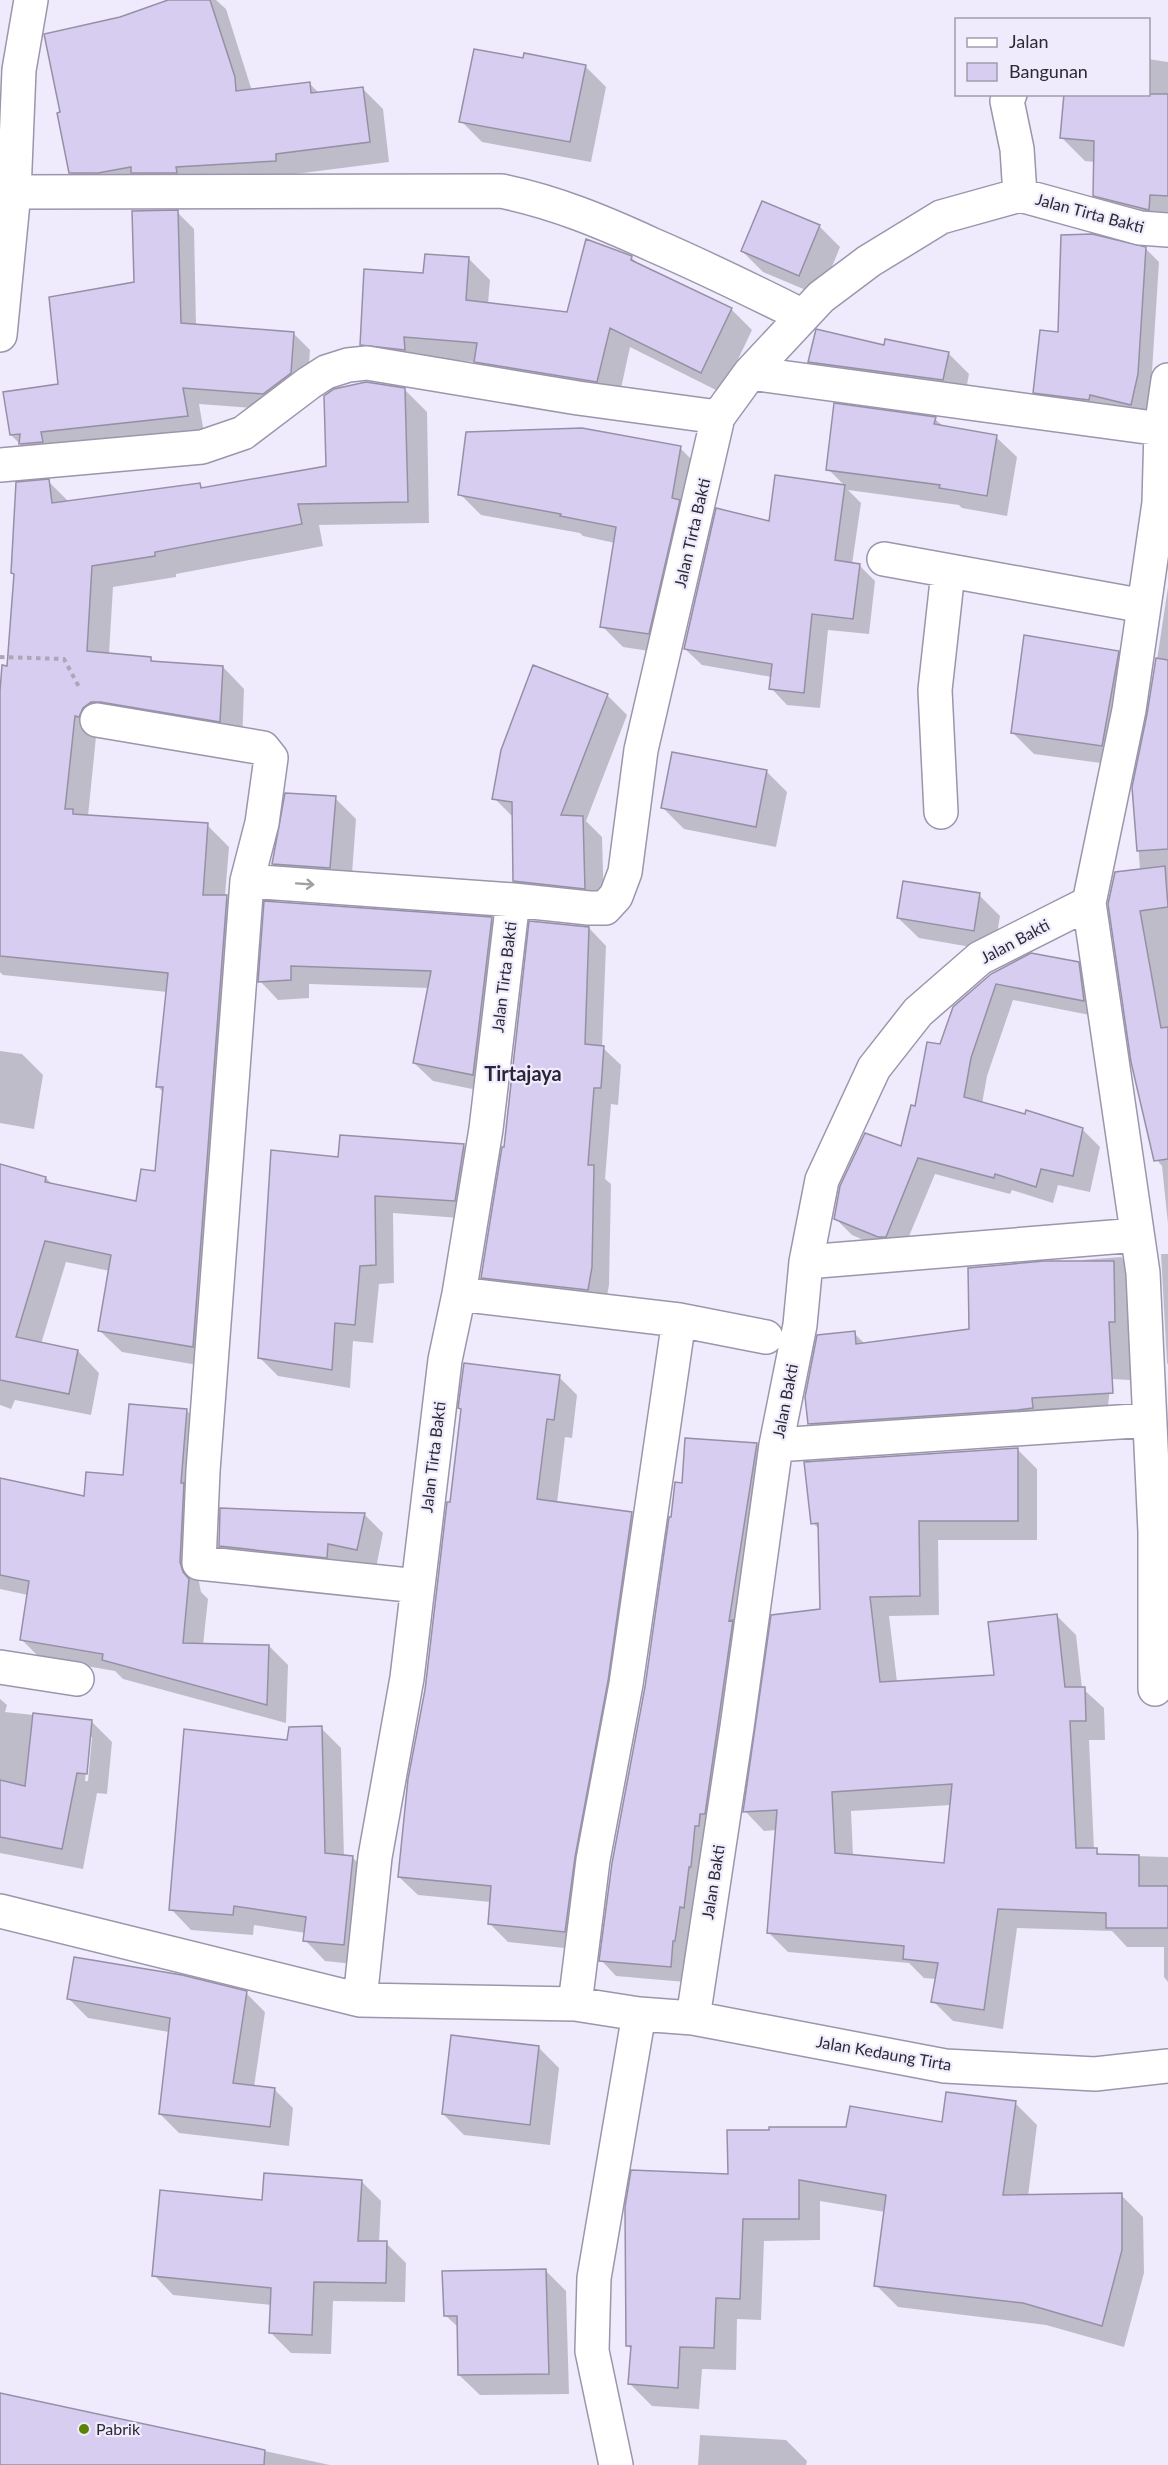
<svg xmlns="http://www.w3.org/2000/svg" width="1168" height="2465" font-family="Lato,sans-serif">
<style>
.shadow{fill:#0003;fill-rule:evenodd}
.building{fill:#d6cdf1;stroke:#9690a5;stroke-width:1.5;fill-rule:evenodd}
.lines{fill:none;stroke-linecap:round;stroke-linejoin:round}
.minor-casing{stroke:#9b96ab;stroke-width:36}
.path{stroke:#aaa7b6;stroke-width:4;stroke-dasharray:4.5 4.5;stroke-linecap:butt}
.minor{stroke:#fff;stroke-width:33}
.oneway{stroke:#a09fa2}
.poi-dot{fill:#5a8204;stroke:#efebfd;stroke-width:2}
.labels{text-anchor:middle;stroke-width:4.5;stroke-linejoin:round;paint-order:stroke}
.street-label{font-size:16px;fill:#2b2931;stroke:#efebfd}
.poi-label{font-size:16px;fill:#2b2931;stroke:#efebfd;text-anchor:start}
.quarter-label{font-size:20px;font-weight:bold;fill:#2b2637;stroke:#efebfd}
</style>
<rect width="100%" height="100%" fill="#efebfd"/>
<path class="shadow" d="M 173,0 L 216,0 L 226,9 L 252,91 L 309,83 L 320,94 L 362,88 L 383,109 L 389,162 L 295,174 L 296,180 L 91,193 L 70,172 L 120,18 Z
M 1148,59 L 1168,62 L 1168,231 L 1118,219 L 1095,195 L 1095,162 L 1085,161 L 1061,137 L 1148,94 Z
M 524,60 L 585,66 L 606,87 L 591,162 L 482,142 L 461,121 Z
M 763,203 L 820,227 L 840,247 L 820,296 L 763,272 L 742,251 Z
M 177,212 L 194,229 L 196,326 L 293,333 L 310,350 L 307,390 L 281,410 L 199,404 L 204,433 L 37,461 L 11,435 L 60,385 L 135,284 Z
M 1146,249 L 1159,262 L 1151,387 L 1144,417 L 1048,405 L 1035,392 L 1059,333 Z
M 631,257 L 639,265 L 731,309 L 752,330 L 722,393 L 630,347 L 618,402 L 497,382 L 476,362 L 425,357 L 382,365 L 361,344 L 425,274 L 469,259 L 490,280 L 488,304 L 568,314 Z
M 885,346 L 948,353 L 969,374 L 964,400 L 830,382 L 809,361 Z
M 405,390 L 427,412 L 429,523 L 319,525 L 323,546 L 176,574 L 176,577 L 113,587 L 109,654 L 151,659 L 155,662 L 223,667 L 244,689 L 242,743 L 104,729 L 100,738 L 96,737 L 88,816 L 207,825 L 229,847 L 225,896 L 248,918 L 215,1368 L 122,1352 L 100,1331 L 110,1271 L 66,1262 L 41,1344 L 78,1351 L 99,1373 L 91,1415 L 15,1400 L 11,1409 L 0,1405 L 0,1165 L 46,1178 L 53,1185 L 137,1203 L 157,1172 L 164,1093 L 157,1086 L 167,992 L 3,975 L 0,972 L 0,733 L 8,667 L 15,576 L 12,573 L 48,481 L 69,502 L 199,484 L 204,489 L 327,467 Z
M 935,419 L 944,427 L 996,437 L 1017,457 L 1007,516 L 962,508 L 959,505 L 848,490 L 861,503 L 852,564 L 859,565 L 875,581 L 869,634 L 828,630 L 820,708 L 787,705 L 771,688 L 772,677 L 702,665 L 685,649 L 770,523 L 776,477 L 846,487 L 828,469 Z
M 680,448 L 701,469 L 669,654 L 623,647 L 602,626 L 615,543 L 583,536 L 580,533 L 481,515 L 460,494 Z
M 1168,587 L 1168,1224 L 1162,1166 L 1155,1158 L 1133,1062 L 1140,870 L 1134,787 L 1149,713 Z
M 1118,653 L 1139,673 L 1123,766 L 1034,754 L 1013,733 Z
M 533,667 L 608,696 L 627,715 L 586,821 L 602,837 L 604,907 L 534,900 L 514,881 L 514,818 L 494,798 Z
M 766,771 L 787,792 L 776,847 L 684,829 L 663,808 Z
M 335,798 L 356,819 L 351,888 L 294,884 L 274,863 Z
M 979,895 L 1000,916 L 994,951 L 919,938 L 898,918 Z
M 266,903 L 491,919 L 510,937 L 492,1093 L 433,1081 L 414,1063 L 429,988 L 309,984 L 309,998 L 278,1000 L 260,981 Z
M 589,928 L 606,946 L 602,1047 L 621,1065 L 618,1105 L 611,1104 L 605,1179 L 611,1184 L 609,1285 L 605,1307 L 500,1295 L 482,1277 L 506,1149 Z
M 1078,964 L 1095,981 L 1100,1017 L 1013,1000 L 987,1076 L 982,1104 L 1083,1130 L 1100,1147 L 1090,1192 L 1058,1185 L 1053,1203 L 1012,1190 L 1010,1194 L 935,1174 L 902,1253 L 896,1254 L 852,1235 L 835,1218 L 903,1147 L 941,1046 L 991,975 Z
M 0,1051 L 22,1054 L 43,1075 L 34,1129 L 0,1123 Z
M 341,1137 L 464,1146 L 482,1164 L 473,1219 L 393,1213 L 394,1283 L 379,1284 L 373,1343 L 353,1341 L 350,1388 L 278,1376 L 259,1357 L 339,1158 Z
M 1161,1254 L 1168,1254 L 1168,1364 L 1167,1363 Z
M 1121,1257 L 1142,1278 L 1148,1381 L 1111,1379 L 1107,1415 L 830,1444 L 809,1423 L 854,1333 L 866,1345 L 971,1330 L 1084,1262 L 1083,1260 Z
M 559,1377 L 577,1395 L 572,1438 L 565,1437 L 557,1503 L 631,1514 L 650,1532 L 583,1950 L 508,1942 L 490,1924 L 491,1902 L 418,1895 L 399,1877 L 452,1504 L 462,1411 L 460,1408 Z
M 186,1410 L 205,1429 L 199,1582 L 201,1592 L 208,1599 L 203,1645 L 269,1646 L 288,1665 L 286,1723 L 123,1679 L 115,1671 L 40,1658 L 21,1639 L 28,1595 L 0,1589 L 0,1500 L 85,1497 L 124,1477 Z
M 757,1444 L 772,1460 L 685,1982 L 616,1976 L 601,1960 L 683,1485 Z
M 1017,1449 L 1037,1469 L 1037,1540 L 938,1540 L 939,1615 L 889,1616 L 897,1682 L 995,1676 L 1057,1616 L 1076,1635 L 1082,1688 L 1104,1708 L 1105,1740 L 1089,1740 L 1094,1850 L 1102,1855 L 1168,1857 L 1168,1982 L 1164,1977 L 1164,1947 L 1127,1947 L 1112,1931 L 1017,1928 L 1003,2029 L 953,2021 L 933,2001 L 937,1979 L 924,1978 L 909,1963 L 788,1952 L 769,1933 L 777,1830 L 764,1831 L 745,1811 L 822,1610 L 820,1530 L 813,1523 ZM 951,1805 L 946,1864 L 853,1856 L 851,1811 Z
M 364,1514 L 383,1533 L 376,1568 L 239,1565 L 220,1546 Z
M 0,1699 L 7,1705 L 5,1712 L 91,1721 L 112,1742 L 107,1794 L 97,1793 L 83,1869 L 0,1853 ZM 89,1737 L 92,1737 L 88,1781 L 85,1781 Z
M 321,1728 L 341,1748 L 344,1857 L 353,1858 L 373,1878 L 363,1965 L 325,1961 L 305,1940 L 306,1933 L 254,1925 L 253,1935 L 191,1930 L 171,1909 L 288,1742 Z
M 246,1993 L 265,2012 L 254,2087 L 274,2089 L 293,2108 L 289,2146 L 179,2133 L 160,2114 L 169,2032 L 88,2018 L 69,1999 Z
M 538,2047 L 559,2068 L 550,2145 L 464,2135 L 443,2114 Z
M 1015,2103 L 1037,2125 L 1028,2196 L 1121,2195 L 1143,2217 L 1144,2273 L 1124,2347 L 1046,2325 L 898,2307 L 876,2285 L 885,2212 L 820,2201 L 820,2240 L 764,2241 L 761,2320 L 737,2319 L 736,2370 L 702,2369 L 699,2409 L 652,2406 L 630,2384 L 632,2350 L 627,2345 L 730,2175 L 848,2128 L 943,2124 Z
M 361,2181 L 381,2201 L 379,2243 L 386,2243 L 406,2263 L 405,2302 L 333,2301 L 331,2354 L 291,2353 L 271,2333 L 272,2305 L 173,2295 L 154,2275 Z
M 545,2270 L 566,2291 L 569,2394 L 480,2395 L 459,2375 L 459,2328 L 445,2315 Z
M 0,2394 L 330,2465 L 0,2465 Z
M 700,2435 L 786,2440 L 807,2461 L 806,2465 L 698,2465 Z"/>
<path class="building" d="M 168,0 L 210,0 L 235,77 L 236,91 L 310,82 L 311,93 L 363,87 L 370,142 L 276,154 L 276,161 L 176,167 L 177,173 L 131,173 L 131,167 L 98,173 L 69,173 L 57,113 L 60,112 L 44,34 L 120,17 Z
M 474,49 L 523,58 L 524,53 L 586,65 L 570,142 L 459,122 Z
M 1064,94 L 1168,94 L 1168,196 L 1150,195 L 1149,210 L 1093,196 L 1094,141 L 1060,138 Z
M 762,201 L 820,225 L 799,276 L 741,251 Z
M 178,210 L 181,323 L 294,332 L 291,373 L 263,394 L 183,388 L 188,416 L 41,432 L 43,442 L 19,444 L 20,434 L 10,435 L 3,392 L 58,384 L 49,297 L 134,282 L 132,211 Z
M 1092,234 L 1146,247 L 1138,374 L 1131,405 L 1090,395 L 1089,400 L 1033,393 L 1040,330 L 1058,332 L 1061,235 Z
M 586,239 L 632,256 L 631,260 L 732,308 L 701,373 L 610,328 L 597,382 L 474,362 L 477,343 L 404,337 L 405,350 L 360,345 L 364,269 L 423,273 L 425,254 L 469,257 L 466,300 L 567,312 Z
M 816,329 L 884,345 L 885,339 L 949,352 L 943,380 L 808,362 Z
M 366,382 L 405,388 L 408,502 L 298,504 L 302,524 L 155,552 L 155,556 L 92,566 L 87,651 L 151,657 L 151,661 L 223,666 L 220,722 L 100,702 L 91,702 L 83,708 L 79,717 L 75,716 L 65,809 L 73,809 L 73,814 L 208,823 L 203,895 L 227,895 L 193,1347 L 98,1331 L 111,1255 L 45,1241 L 16,1337 L 78,1350 L 69,1394 L 0,1380 L 0,1164 L 46,1177 L 45,1182 L 136,1201 L 141,1169 L 155,1171 L 163,1087 L 156,1087 L 168,973 L 0,956 L 0,691 L 2,665 L 7,666 L 14,574 L 11,573 L 16,482 L 49,479 L 52,503 L 200,483 L 201,488 L 326,466 L 324,396 L 334,389 Z
M 834,403 L 936,417 L 934,424 L 997,435 L 987,496 L 939,488 L 940,485 L 826,470 Z
M 582,428 L 681,446 L 672,498 L 680,500 L 649,634 L 600,627 L 616,527 L 560,516 L 561,514 L 458,495 L 466,432 Z
M 775,475 L 845,485 L 835,560 L 860,564 L 853,619 L 812,614 L 804,693 L 769,689 L 772,664 L 684,649 L 716,508 L 769,521 Z
M 1024,635 L 1119,651 L 1102,746 L 1011,733 Z
M 1156,658 L 1168,660 L 1168,849 L 1137,851 L 1132,787 L 1147,714 Z
M 533,665 L 608,694 L 561,815 L 583,816 L 585,889 L 513,881 L 512,802 L 492,799 L 501,750 Z
M 672,752 L 767,770 L 756,827 L 661,808 Z
M 285,793 L 336,796 L 330,868 L 272,864 Z
M 1165,866 L 1168,907 L 1140,911 L 1161,1028 L 1168,1027 L 1168,1159 L 1154,1161 L 1131,1062 L 1108,904 L 1115,872 Z
M 903,881 L 980,893 L 974,931 L 897,918 Z
M 264,901 L 492,917 L 473,1075 L 413,1063 L 431,971 L 291,966 L 291,980 L 258,982 Z
M 529,921 L 589,927 L 585,1044 L 604,1046 L 601,1088 L 594,1088 L 588,1165 L 594,1165 L 592,1267 L 588,1290 L 481,1278 L 502,1147 L 504,1147 Z
M 1031,953 L 1079,962 L 1084,1001 L 996,984 L 971,1058 L 964,1097 L 1025,1114 L 1026,1110 L 1083,1128 L 1073,1176 L 1041,1169 L 1036,1187 L 995,1174 L 994,1178 L 918,1158 L 886,1237 L 878,1237 L 834,1219 L 840,1186 L 865,1133 L 901,1146 L 911,1105 L 915,1106 L 927,1042 L 940,1044 L 953,1007 L 991,974 Z
M 340,1135 L 464,1144 L 455,1201 L 375,1196 L 376,1265 L 360,1266 L 355,1325 L 335,1323 L 332,1370 L 258,1358 L 271,1150 L 338,1157 Z
M 1044,1261 L 1114,1261 L 1115,1322 L 1109,1322 L 1113,1393 L 1032,1398 L 1033,1408 L 1017,1410 L 808,1424 L 805,1397 L 817,1335 L 855,1331 L 856,1344 L 969,1329 L 968,1268 Z
M 464,1363 L 560,1375 L 554,1420 L 547,1419 L 537,1499 L 632,1512 L 608,1681 L 575,1857 L 565,1932 L 488,1924 L 491,1886 L 398,1877 L 408,1779 L 425,1690 L 447,1502 L 450,1502 L 461,1409 L 458,1408 Z
M 129,1404 L 187,1409 L 181,1483 L 184,1483 L 180,1562 L 183,1572 L 189,1579 L 183,1643 L 269,1645 L 267,1705 L 102,1660 L 103,1654 L 20,1640 L 29,1581 L 0,1575 L 0,1478 L 84,1496 L 86,1472 L 123,1475 Z
M 685,1438 L 757,1443 L 729,1621 L 733,1620 L 705,1814 L 700,1814 L 699,1826 L 695,1826 L 691,1867 L 689,1867 L 684,1908 L 680,1907 L 675,1941 L 673,1941 L 671,1967 L 599,1961 L 612,1863 L 645,1687 L 669,1517 L 671,1517 L 675,1482 L 682,1483 Z
M 1018,1448 L 1018,1521 L 919,1521 L 920,1596 L 870,1597 L 880,1682 L 994,1675 L 988,1622 L 1057,1614 L 1065,1687 L 1085,1687 L 1086,1721 L 1070,1721 L 1076,1848 L 1097,1848 L 1097,1854 L 1139,1855 L 1139,1886 L 1168,1886 L 1168,1928 L 1106,1928 L 1106,1913 L 998,1909 L 984,2010 L 931,2002 L 938,1963 L 903,1959 L 904,1946 L 767,1933 L 777,1810 L 743,1812 L 771,1615 L 820,1609 L 818,1523 L 811,1524 L 804,1462 ZM 952,1784 L 944,1863 L 835,1853 L 832,1792 Z
M 220,1508 L 318,1512 L 365,1513 L 357,1550 L 328,1544 L 327,1558 L 219,1546 Z
M 33,1713 L 92,1720 L 87,1774 L 77,1773 L 62,1849 L 0,1837 L 0,1780 L 25,1786 Z
M 322,1726 L 325,1853 L 353,1856 L 344,1945 L 303,1941 L 306,1917 L 234,1906 L 233,1915 L 169,1910 L 184,1729 L 287,1740 L 289,1727 Z
M 74,1957 L 182,1975 L 247,1991 L 233,2083 L 275,2088 L 270,2127 L 159,2114 L 170,2018 L 67,1999 Z
M 451,2035 L 539,2046 L 530,2125 L 442,2114 Z
M 946,2092 L 1016,2101 L 1003,2195 L 1122,2193 L 1122,2250 L 1102,2326 L 1023,2303 L 874,2286 L 886,2195 L 799,2180 L 799,2219 L 743,2219 L 740,2299 L 716,2298 L 714,2348 L 680,2347 L 678,2388 L 628,2384 L 631,2346 L 626,2346 L 625,2207 L 631,2170 L 728,2174 L 727,2130 L 769,2130 L 769,2127 L 846,2127 L 850,2106 L 942,2122 Z
M 264,2173 L 362,2180 L 358,2241 L 387,2241 L 386,2283 L 314,2282 L 312,2335 L 269,2333 L 271,2288 L 152,2276 L 160,2190 L 262,2200 Z
M 546,2269 L 549,2374 L 458,2375 L 457,2316 L 444,2316 L 442,2271 Z
M 0,2393 L 265,2450 L 264,2465 L 0,2465 Z"/>
<g class="lines">
<g class="minor-casing">
<path id="minor" d="M 1010,94 L 1007,101 L 1017,149 L 1020,195
M 14,192 L 501,191 C 555,202 603,222 653,245 C 704,267 753,291 803,316
M 0,335 L 14,192 L 19,70 L 31,0
M 750,373 L 1161,429
M 0,465 L 202,447 L 243,433 L 309,383 L 326,372 L 348,365 L 367,363 L 578,398 L 718,417
M 884,559 L 1144,606
M 97,720 L 263,748 L 271,758 L 262,823 L 247,881 L 203,1471 L 199,1563 L 418,1586
M 941,812 L 935,690 L 948,572
M 247,881 L 513,900 L 589,908 L 605,908 L 616,896 L 625,872 L 641,750 L 718,417 L 750,373 L 821,297 L 869,261 L 941,217 L 1020,195 L 1140,228 L 1168,230
M 806,1262 L 1137,1235
M 459,1294 L 679,1320 L 766,1337
M 776,1445 L 1149,1420
M 0,1667 L 77,1679
M 1155,1689 L 1155,1532 L 1143,1273 L 1089,903 L 1129,710 L 1159,503 L 1161,429 L 1168,380
M 0,1911 L 360,2000 L 575,2004 L 639,2014 L 693,2018 L 945,2066 L 1095,2074 L 1168,2066
M 360,2000 L 375,1857 L 407,1678 L 445,1360 L 459,1294 L 486,1129 L 513,900
M 575,2004 L 593,1860 L 626,1684 L 679,1320
M 693,2018 L 737,1727 L 776,1445 L 800,1325 L 806,1262 L 822,1180 L 874,1068 L 918,1012 L 980,958 L 1089,903
M 616,2465 L 592,2351 L 594,2278 L 639,2014"/>
</g>
<path class="path" d="M 0,657 L 64,659 L 79,687"/>
<use href="#minor" class="minor"/>
</g>
<defs><path id="oneway-shaft" d="M-6 0H5M1.5-3L5.5 0L1.5 3" fill="none" stroke-width="1.6" stroke-linecap="round" stroke-linejoin="round" transform="scale(1.5)"/></defs>
<use class="oneway" href="#oneway-shaft" transform="translate(305 884) rotate(4)"/>
<circle class="poi-dot" cx="84" cy="2429" r="6"/>
<g class="labels">
<g class="street-label">
<text transform="translate(1090 213) rotate(15)" y="6">Jalan Tirta Bakti</text>
<text transform="translate(692 533) rotate(-77)" y="6">Jalan Tirta Bakti</text>
<text transform="translate(1015 941) rotate(-28)" y="6">Jalan Bakti</text>
<text transform="translate(504 977) rotate(-83)" y="6">Jalan Tirta Bakti</text>
<text transform="translate(785 1401) rotate(-79)" y="6">Jalan Bakti</text>
<text transform="translate(433 1457) rotate(-83)" y="6">Jalan Tirta Bakti</text>
<text transform="translate(713 1882) rotate(-81)" y="6">Jalan Bakti</text>
<text transform="translate(884 2053) rotate(10)" y="6">Jalan Kedaung Tirta</text>
</g>
<g class="poi-label">
<text x="96" y="2435">Pabrik</text>
</g>
<g class="quarter-label">
<text x="523" y="1081">Tirtajaya</text>
</g>
</g>
<rect x="955" y="18" width="195" height="78" fill="#efebfd" stroke="#a19dab" stroke-width="1.5"/>
<rect x="967" y="38" width="30" height="9" fill="#ffffff" stroke="#a19dab" stroke-width="1.5"/>
<text x="1009" y="48" font-size="18" fill="#2b2931">Jalan</text>
<rect x="967" y="63" width="30" height="18" fill="#d6cdf1" stroke="#a19dab" stroke-width="1.5"/>
<text x="1009" y="78" font-size="18" fill="#2b2931">Bangunan</text>
</svg>
